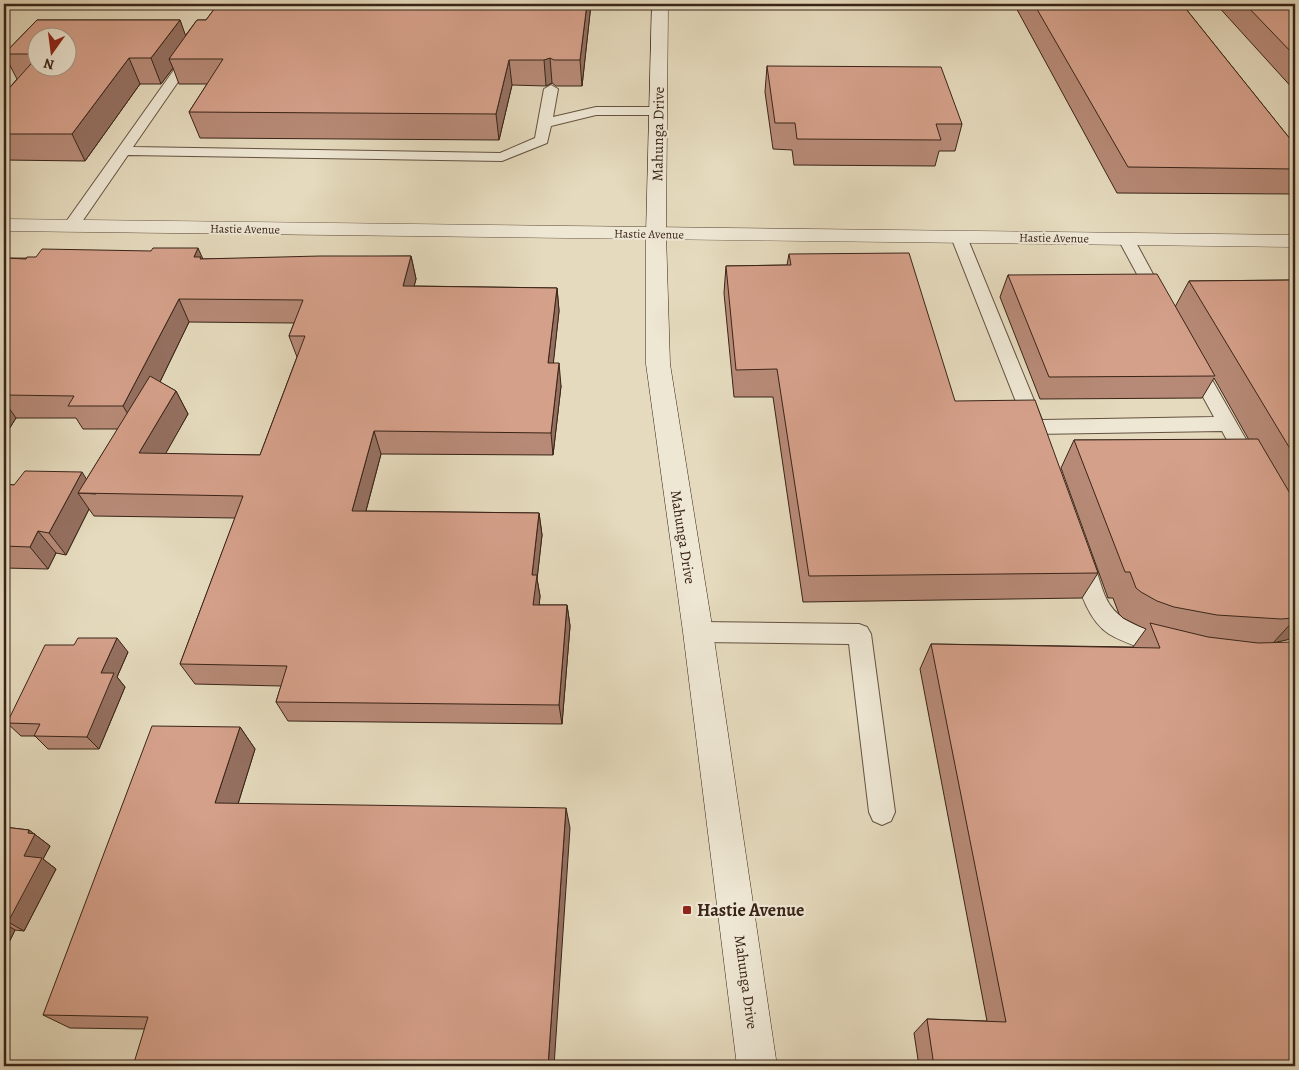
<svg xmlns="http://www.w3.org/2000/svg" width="1299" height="1070" font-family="Alegreya,serif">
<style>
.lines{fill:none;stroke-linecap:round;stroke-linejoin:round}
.service-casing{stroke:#645241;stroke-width:2}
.minor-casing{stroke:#645241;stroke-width:1}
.secondary-casing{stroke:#392418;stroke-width:1}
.service{fill:#eee7d4;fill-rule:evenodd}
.minor{fill:#eee7d4;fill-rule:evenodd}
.secondary{fill:#eee7d4;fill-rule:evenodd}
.wall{fill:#b78a77;stroke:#392418;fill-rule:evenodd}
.shaded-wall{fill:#957061;stroke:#392418}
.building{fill:#d5a08a;stroke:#392418}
.poi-dot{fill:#8f2418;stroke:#eee7d4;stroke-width:2}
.labels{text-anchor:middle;stroke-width:4.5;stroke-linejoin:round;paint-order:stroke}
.far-street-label{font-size:12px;fill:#392418;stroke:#eee7d4}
.street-label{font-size:15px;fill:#392418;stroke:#eee7d4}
.near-poi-label{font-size:18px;font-weight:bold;fill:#392418;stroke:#eee7d4;text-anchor:start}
</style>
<rect width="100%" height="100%" fill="#e5dabd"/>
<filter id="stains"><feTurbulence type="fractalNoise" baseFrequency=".004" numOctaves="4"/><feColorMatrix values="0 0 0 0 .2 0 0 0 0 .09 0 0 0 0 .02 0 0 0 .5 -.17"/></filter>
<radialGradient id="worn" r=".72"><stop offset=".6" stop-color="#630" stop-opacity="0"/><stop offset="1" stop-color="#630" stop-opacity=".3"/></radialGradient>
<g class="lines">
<g class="service-casing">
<path id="service" d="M 192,49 L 198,53 L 133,147 L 500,153 L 535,138 L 544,89 L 551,85 L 558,89 L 553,117 L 596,107 L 658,107 L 665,111 L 658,115 L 596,115 L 551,126 L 547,143 L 502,161 L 128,155 L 77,229 L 65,229 L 63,226 L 188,50 Z
M 959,232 L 965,234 L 967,237 L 1042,420 L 1214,417 L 1185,364 L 1188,360 L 1194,358 L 1200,360 L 1203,364 L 1260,464 L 1257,469 L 1250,471 L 1243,469 L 1222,431 L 1035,434 L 1028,432 L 951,237 L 953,234 Z
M 1126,234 L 1132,236 L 1134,239 L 1167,300 L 1165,304 L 1159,305 L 1153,304 L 1151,300 L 1118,239 L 1120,236 Z
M 1081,549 L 1089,552 C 1096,566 1099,581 1105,596 C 1118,626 1148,628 1175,638 L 1179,645 L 1175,652 C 1164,656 1153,652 1141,648 C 1130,644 1119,640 1109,634 C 1085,618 1078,583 1070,558 L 1073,552 Z
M 698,622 L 859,624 L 867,627 L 871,634 L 895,812 L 891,821 L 882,825 L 873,821 L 869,812 L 849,644 L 698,642 L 690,639 L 686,632 L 690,625 Z"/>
</g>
<g class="minor-casing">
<path id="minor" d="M 4,219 L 1295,235 L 1295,247 L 4,231 Z"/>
</g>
<g class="secondary-casing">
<path id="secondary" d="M 652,4 L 668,4 L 666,234 L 670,364 L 713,632 L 777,1066 L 737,1066 L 683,632 L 646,364 L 646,234 Z"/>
</g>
<use href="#service" class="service"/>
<use href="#minor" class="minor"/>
<use href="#secondary" class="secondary"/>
</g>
<path class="wall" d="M 218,4 L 591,4 L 582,86 L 556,86 L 552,83 L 546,86 L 512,85 L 499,140 L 200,138 L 189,112 L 207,84 L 179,84 L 173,68 L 161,84 L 140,84 L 85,161 L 4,160 L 4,94 L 17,79 L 4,54 L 37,20 L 180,20 L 185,36 L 197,20 L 206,20 ZM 38,38 L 68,38 L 68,68 L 38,68 Z
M 1014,4 L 1182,4 L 1295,145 L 1295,194 L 1117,193 Z
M 1216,4 L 1295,4 L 1295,91 Z
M 767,66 L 962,124 L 955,151 L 939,151 L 935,166 L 794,165 L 792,150 L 773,149 L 765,92 Z
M 789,254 L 955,401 L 1098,573 L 1082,598 L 803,602 L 773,397 L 734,397 L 724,293 L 726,266 L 787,265 Z
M 411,256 L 416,279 L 414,286 L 557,288 L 559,311 L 553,363 L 561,386 L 553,455 L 381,454 L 366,511 L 539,513 L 542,535 L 537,579 L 540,596 L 539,605 L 567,605 L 570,626 L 562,724 L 288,721 L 276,702 L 281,686 L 195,684 L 180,664 L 235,518 L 94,516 L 89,509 L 66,555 L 56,553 L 48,569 L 4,568 L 4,484 L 14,485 L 86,480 L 118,429 L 83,429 L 76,418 L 16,418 L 4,437 L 4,258 L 203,259 ZM 189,322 L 294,323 L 289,336 L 297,357 L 260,455 L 165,454 L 188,414 L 176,391 L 160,382 Z
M 1008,275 L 1175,307 L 1189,281 L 1295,280 L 1295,638 L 1276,642 L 1295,1066 L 919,1066 L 914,1033 L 927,1019 L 987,1021 L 920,669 L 931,644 L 1133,647 L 1146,629 L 1139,626 L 1123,618 L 1119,614 L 1113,598 L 1108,598 L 1061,468 L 1074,440 L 1249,440 L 1214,378 L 1202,398 L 1040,399 L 1000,297 Z
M 128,652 L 117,677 L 125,687 L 99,749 L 48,749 L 35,736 L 21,736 L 7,723 Z
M 240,727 L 255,749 L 238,804 L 570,828 L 144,1029 L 70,1028 L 43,1015 Z
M 4,827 L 29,830 L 50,846 L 43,859 L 56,869 L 24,931 L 15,930 L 4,953 Z"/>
<path class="shaded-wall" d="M 587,4 L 591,4 L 582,86 L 580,60 Z
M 180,20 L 189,45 L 169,59 L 173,68 L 161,84 L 151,58 Z
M 129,58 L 140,84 L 85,161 L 72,134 Z
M 550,58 L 552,83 L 546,86 L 544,60 Z
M 509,60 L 512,85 L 499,140 L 496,114 Z
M 198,248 L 208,270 L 194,257 Z
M 411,256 L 416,279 L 408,309 L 403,286 Z
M 557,288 L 559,311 L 551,385 L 548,363 Z
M 179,299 L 189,322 L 137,429 L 123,406 Z
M 559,363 L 561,386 L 553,455 L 551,433 Z
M 176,391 L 188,414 L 153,476 L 139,453 Z
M 4,401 L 16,418 L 4,437 Z
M 374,431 L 381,454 L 360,533 L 352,511 Z
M 82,472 L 96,494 L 78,493 L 89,509 L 66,555 L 49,533 Z
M 539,513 L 542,535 L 537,579 L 540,596 L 537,626 L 533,605 L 532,575 Z
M 38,531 L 56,553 L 48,569 L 30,547 Z
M 567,605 L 570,626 L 562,724 L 559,705 Z
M 1295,619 L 1295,638 L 1273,643 Z
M 117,638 L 128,652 L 117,677 L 125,687 L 99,749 L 87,737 L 101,673 Z
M 240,727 L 255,749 L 232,823 L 215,803 Z
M 566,808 L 570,828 L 554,1066 L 548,1066 Z
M 29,830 L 50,846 L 43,859 L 56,869 L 24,931 L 8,922 Z
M 4,923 L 15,930 L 4,953 Z"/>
<path class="building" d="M 218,4 L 587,4 L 580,60 L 554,60 L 550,58 L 544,60 L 509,60 L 496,114 L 189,112 L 223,59 L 169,59 L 197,20 L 206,20 Z
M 1034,4 L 1040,4 L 1040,5 L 1050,6 L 1052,4 L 1182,4 L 1295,145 L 1295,169 L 1128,167 Z
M 1245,4 L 1295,4 L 1295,56 Z
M 37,20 L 180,20 L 151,58 L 129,58 L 72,134 L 4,134 L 4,94 L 38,56 L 38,68 L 68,68 L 68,38 L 38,38 L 38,54 L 4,54 Z
M 767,66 L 941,67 L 962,124 L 936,124 L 941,140 L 797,139 L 795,123 L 775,123 Z
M 153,248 L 198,248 L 194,257 L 201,257 L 200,259 L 320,256 L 411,256 L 403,286 L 557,288 L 548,363 L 559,363 L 551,433 L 374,431 L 352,511 L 539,513 L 532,575 L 537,575 L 533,605 L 567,605 L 559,705 L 276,702 L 287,666 L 180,664 L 243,496 L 78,493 L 150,376 L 176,391 L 139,453 L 260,455 L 305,336 L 289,336 L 303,300 L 179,299 L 123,406 L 68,406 L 74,396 L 4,395 L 4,258 L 26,259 L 27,257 L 36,257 L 42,249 L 151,251 Z
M 909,253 L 955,401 L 1035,400 L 1098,573 L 809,576 L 777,369 L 736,370 L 726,266 L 791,265 L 789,254 Z
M 1157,274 L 1215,376 L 1049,377 L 1008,275 Z
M 1295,280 L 1295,457 L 1189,281 Z
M 1258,439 L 1295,502 L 1295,618 L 1281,619 L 1217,615 L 1174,607 L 1157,601 L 1141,592 L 1136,588 L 1130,572 L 1125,572 L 1074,440 Z
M 25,471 L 82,472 L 49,533 L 38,531 L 30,547 L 4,546 L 4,484 L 14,485 Z
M 1150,623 L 1208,637 L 1258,643 L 1295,642 L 1295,1066 L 934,1066 L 927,1019 L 1006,1022 L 931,644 L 1160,648 Z
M 78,638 L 117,638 L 101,673 L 114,673 L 87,737 L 34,736 L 40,724 L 7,723 L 45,645 L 74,645 Z
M 152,726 L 240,727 L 215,803 L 566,808 L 548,1066 L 133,1066 L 148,1017 L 43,1015 Z
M 4,827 L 29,830 L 28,833 L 35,834 L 24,856 L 42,858 L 8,922 L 4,921 Z"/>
<rect class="poi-dot" x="682" y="905" width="10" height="10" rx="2.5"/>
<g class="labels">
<g class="far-street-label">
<text transform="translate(245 229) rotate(1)" y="4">Hastie Avenue</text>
<text transform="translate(649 234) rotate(1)" y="4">Hastie Avenue</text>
<text transform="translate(1054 238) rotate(1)" y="4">Hastie Avenue</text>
</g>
<g class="street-label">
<text transform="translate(658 134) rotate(-89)" y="5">Mahunga Drive</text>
<text transform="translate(683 537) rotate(81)" y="5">Mahunga Drive</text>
<text transform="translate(746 982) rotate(82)" y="5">Mahunga Drive</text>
</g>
<g class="near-poi-label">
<text x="697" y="916">Hastie Avenue</text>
</g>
</g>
<rect width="1299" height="1070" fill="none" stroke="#e5dabd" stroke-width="20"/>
<rect x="5" y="5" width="1289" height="1060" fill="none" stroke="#392418" stroke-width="2.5"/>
<rect x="10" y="10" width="1279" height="1050" fill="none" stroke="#392418"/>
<g transform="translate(52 52) rotate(194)"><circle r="24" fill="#eee7d4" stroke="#a69989"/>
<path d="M0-4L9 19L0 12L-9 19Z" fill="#8f2418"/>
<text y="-8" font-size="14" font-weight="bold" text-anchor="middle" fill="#392418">N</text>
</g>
<rect width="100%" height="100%" filter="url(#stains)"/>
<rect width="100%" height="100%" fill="url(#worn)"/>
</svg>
